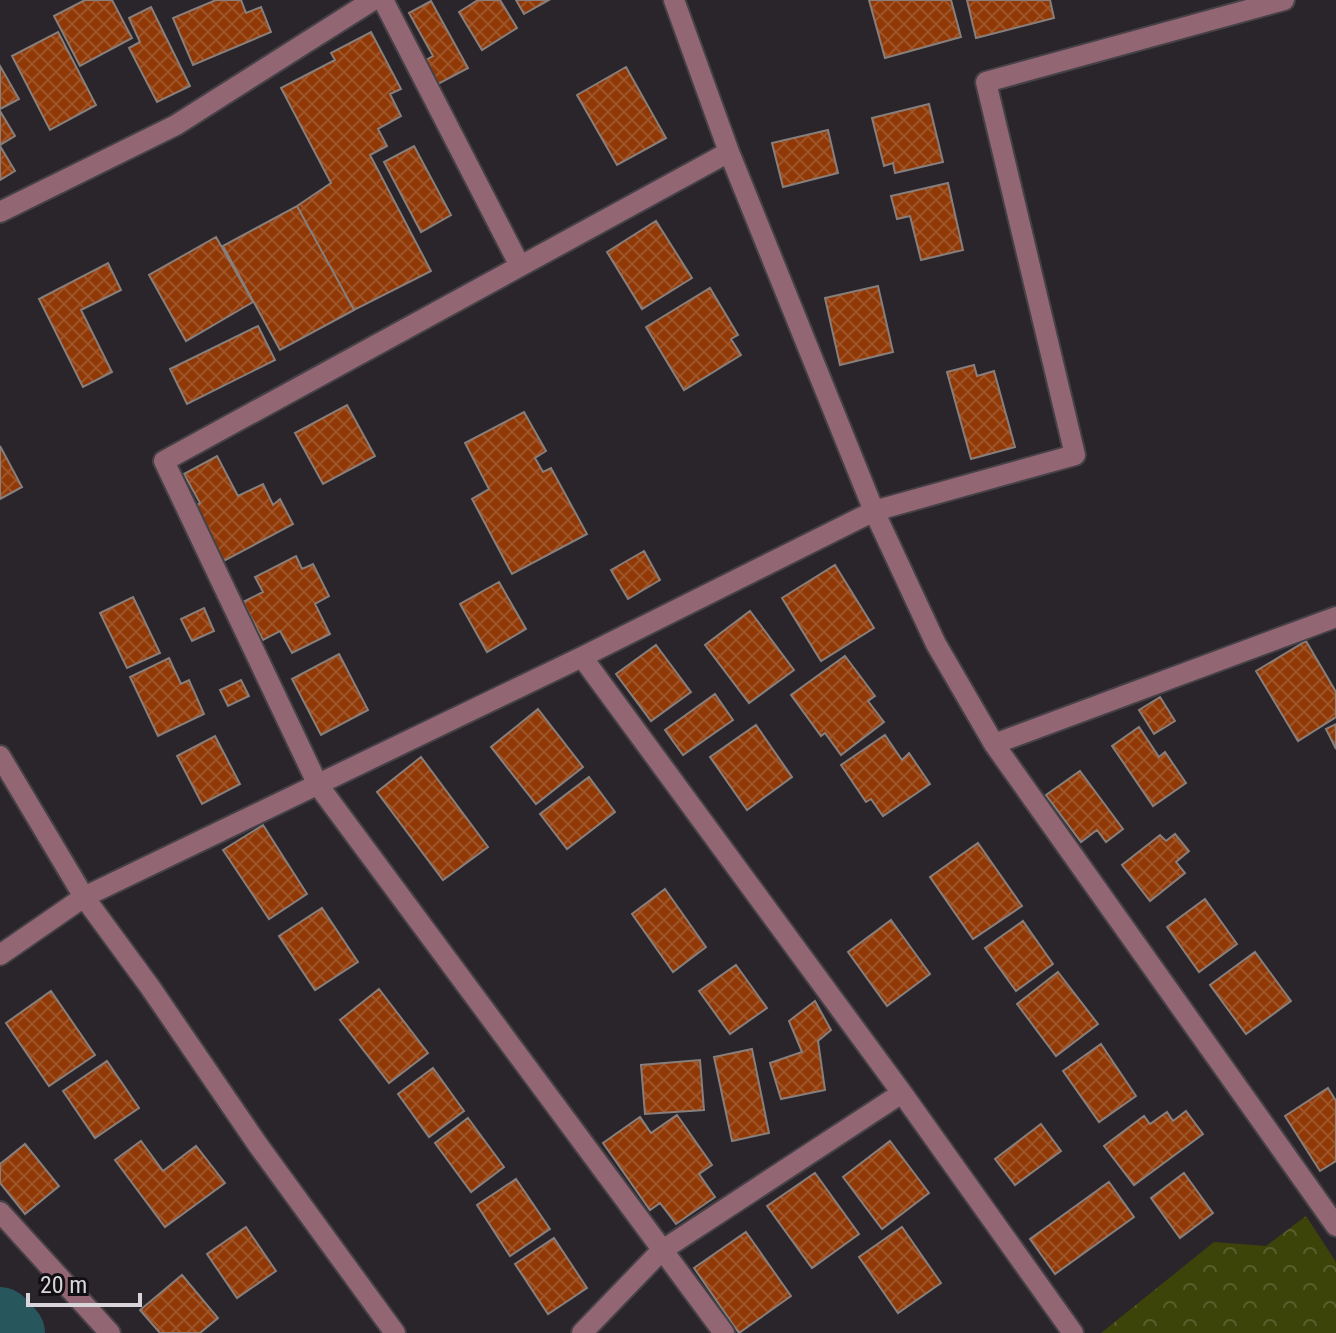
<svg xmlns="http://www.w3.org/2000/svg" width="1336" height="1333" font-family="'Roboto Condensed',sans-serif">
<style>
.park{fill:url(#park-crowns)}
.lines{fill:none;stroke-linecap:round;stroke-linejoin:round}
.river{stroke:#27565c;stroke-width:68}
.building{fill:url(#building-cross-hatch);stroke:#887f7c;stroke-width:2}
.minor-casing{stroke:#454147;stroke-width:24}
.minor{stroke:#926672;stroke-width:20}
</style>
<defs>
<pattern id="park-crowns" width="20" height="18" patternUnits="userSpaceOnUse" patternTransform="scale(2)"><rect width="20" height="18" fill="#3d4409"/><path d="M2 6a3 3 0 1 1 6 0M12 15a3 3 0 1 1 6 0" fill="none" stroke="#585e2c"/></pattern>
<pattern id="building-cross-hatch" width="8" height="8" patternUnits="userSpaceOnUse" patternTransform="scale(2)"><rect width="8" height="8" fill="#903906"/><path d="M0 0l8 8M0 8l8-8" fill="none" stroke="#9f552a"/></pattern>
</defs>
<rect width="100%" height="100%" fill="#29252b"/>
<path class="park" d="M 1306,1216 L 1336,1262 L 1336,1333 L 1101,1333 L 1214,1242 L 1266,1246 Z"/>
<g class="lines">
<path class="river" d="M 0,1321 L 11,1333"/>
</g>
<path class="building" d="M 85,0 L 112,0 L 132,38 L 80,66 L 54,16 Z
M 216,0 L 241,0 L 246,13 L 261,7 L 271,32 L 193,65 L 173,18 Z
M 478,0 L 500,0 L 517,28 L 482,50 L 459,12 Z
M 516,0 L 549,0 L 524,14 Z
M 869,0 L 951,0 L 961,37 L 885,58 Z
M 967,0 L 1050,0 L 1054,18 L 976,38 Z
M 431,1 L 468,68 L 438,84 L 424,61 L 433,56 L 409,13 Z
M 151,7 L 190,86 L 157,102 L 129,48 L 140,42 L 129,18 Z
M 58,32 L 96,105 L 50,130 L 12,56 Z
M 371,32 L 401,89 L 390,94 L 401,116 L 378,129 L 387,146 L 370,155 L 431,271 L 354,310 L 297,206 L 331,183 L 281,88 L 335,60 L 331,53 Z
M 0,66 L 19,99 L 0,109 Z
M 626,67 L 666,138 L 617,165 L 577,95 Z
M 929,104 L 943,162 L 895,173 L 893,163 L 884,166 L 872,118 Z
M 0,111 L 15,136 L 0,145 Z
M 828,130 L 838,173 L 783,187 L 772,143 Z
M 0,146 L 15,171 L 0,180 Z
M 414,146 L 451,215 L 421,232 L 384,162 Z
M 948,183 L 963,250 L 921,260 L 910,216 L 897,219 L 891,196 Z
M 297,206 L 354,310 L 280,350 L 223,246 Z
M 656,221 L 692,278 L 642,309 L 607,252 Z
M 216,237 L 253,302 L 186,341 L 149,275 Z
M 108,263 L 121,290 L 81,310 L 112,372 L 83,387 L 39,299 Z
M 878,286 L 893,352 L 840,365 L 825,298 Z
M 710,288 L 738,335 L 731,339 L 741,355 L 684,390 L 646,327 Z
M 258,326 L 275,360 L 187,404 L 170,369 Z
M 974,365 L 977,376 L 994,371 L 1015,447 L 971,459 L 947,372 Z
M 347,405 L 375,456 L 323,484 L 295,433 Z
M 524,412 L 546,451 L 535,458 L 543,472 L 551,468 L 587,534 L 512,574 L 472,499 L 489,489 L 465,443 Z
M 0,446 L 22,487 L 0,499 Z
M 217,456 L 238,496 L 263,484 L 273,505 L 280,499 L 293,524 L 220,563 L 191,508 L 200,503 L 184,474 Z
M 644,551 L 660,580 L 628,599 L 611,570 Z
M 296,556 L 302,569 L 313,564 L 329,596 L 315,604 L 330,634 L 292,653 L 280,631 L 263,640 L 243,602 L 263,592 L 255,577 Z
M 835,565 L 874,628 L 821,661 L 782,598 Z
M 499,582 L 526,629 L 487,652 L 460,604 Z
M 133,597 L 160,653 L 127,668 L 100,613 Z
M 204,608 L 214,631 L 192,641 L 181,619 Z
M 750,611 L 794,670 L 749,703 L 705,645 Z
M 1306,641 L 1336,692 L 1336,717 L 1298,741 L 1256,671 Z
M 656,645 L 691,692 L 651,721 L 616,674 Z
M 339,654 L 368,710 L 321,735 L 292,679 Z
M 845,656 L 875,696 L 868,701 L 884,722 L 841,755 L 825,733 L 821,736 L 791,695 Z
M 169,658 L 181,684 L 189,680 L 204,714 L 158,736 L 130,677 Z
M 241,680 L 249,696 L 228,706 L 220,690 Z
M 715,694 L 733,720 L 683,755 L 665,730 Z
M 1160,697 L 1175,721 L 1154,734 L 1139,710 Z
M 538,709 L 583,767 L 536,804 L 491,747 Z
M 1336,724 L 1336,749 L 1326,729 Z
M 756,725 L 792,777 L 747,810 L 710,757 Z
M 1139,727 L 1159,757 L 1165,752 L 1186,783 L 1153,806 L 1112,746 Z
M 885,735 L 902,760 L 909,753 L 930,784 L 883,816 L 871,799 L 866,802 L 841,765 Z
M 215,736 L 240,784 L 202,804 L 177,756 Z
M 421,757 L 488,847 L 443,880 L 377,792 Z
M 1080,771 L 1123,829 L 1106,842 L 1097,830 L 1081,842 L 1046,795 Z
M 589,777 L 615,812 L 567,849 L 540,814 Z
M 263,825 L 307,894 L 269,919 L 223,850 Z
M 1175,834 L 1189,851 L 1176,862 L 1185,873 L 1150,901 L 1122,865 L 1160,835 L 1166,841 Z
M 978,843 L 1022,906 L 973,939 L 930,877 Z
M 665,889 L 706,947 L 673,972 L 632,914 Z
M 1205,899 L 1237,944 L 1199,972 L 1167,927 Z
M 322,908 L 358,962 L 315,990 L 279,936 Z
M 891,920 L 930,974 L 887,1006 L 848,952 Z
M 1023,921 L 1053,964 L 1016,991 L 985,948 Z
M 1255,952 L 1291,1001 L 1246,1034 L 1210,985 Z
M 736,965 L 767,1008 L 730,1034 L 699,991 Z
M 1058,972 L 1098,1024 L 1056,1056 L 1017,1004 Z
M 379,989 L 428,1053 L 389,1083 L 340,1020 Z
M 51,991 L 95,1055 L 49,1086 L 6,1023 Z
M 815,1001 L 831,1030 L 818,1041 L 825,1090 L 781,1099 L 770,1063 L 802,1052 L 789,1021 Z
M 1101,1044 L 1136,1096 L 1099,1122 L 1063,1071 Z
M 752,1049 L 769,1133 L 732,1141 L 714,1057 Z
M 700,1060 L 704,1110 L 645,1114 L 641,1065 Z
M 107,1061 L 139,1108 L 95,1138 L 63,1091 Z
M 433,1068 L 464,1111 L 429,1137 L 398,1094 Z
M 1328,1088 L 1336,1101 L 1336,1161 L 1320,1171 L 1285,1116 Z
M 1186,1111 L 1203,1134 L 1134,1185 L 1104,1146 L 1144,1116 L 1150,1124 L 1167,1112 L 1173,1121 Z
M 677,1115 L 712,1165 L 699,1174 L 715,1197 L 676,1224 L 660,1203 L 650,1210 L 603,1143 L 640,1117 L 651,1133 Z
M 468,1118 L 504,1167 L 471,1192 L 435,1143 Z
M 1041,1124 L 1061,1151 L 1015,1185 L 995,1159 Z
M 141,1141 L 163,1171 L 196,1146 L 225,1183 L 165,1227 L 115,1160 Z
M 890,1141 L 929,1193 L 882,1229 L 843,1177 Z
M 25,1144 L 59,1186 L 25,1214 L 0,1183 L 0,1164 Z
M 815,1173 L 859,1234 L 812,1268 L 767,1206 Z
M 1184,1173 L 1213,1213 L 1180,1238 L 1151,1198 Z
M 516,1179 L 550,1229 L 510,1256 L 477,1205 Z
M 1109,1182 L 1134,1217 L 1055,1274 L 1030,1239 Z
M 246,1227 L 276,1271 L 237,1298 L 207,1254 Z
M 902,1227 L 941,1283 L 898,1313 L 859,1257 Z
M 746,1232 L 791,1296 L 739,1333 L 694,1268 Z
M 554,1238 L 587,1288 L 548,1314 L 515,1264 Z
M 182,1275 L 218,1318 L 200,1333 L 160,1333 L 140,1310 Z"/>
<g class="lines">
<g class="minor-casing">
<path id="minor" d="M 383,0 L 520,266
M 674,0 L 729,152 L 874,511 L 936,644 L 994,744 L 1336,1226
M 0,212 L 176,125 L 373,0
M 582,657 L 902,1093 L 1073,1333
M 994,744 L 1336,617
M 0,756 L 84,897 L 150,987 L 258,1145 L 395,1333
M 0,955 L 84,897 L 582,657 L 874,511 L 1075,455 L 986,82 L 1284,0
M 0,1212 L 110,1333
M 582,1333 L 661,1251 L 902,1093
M 724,1333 L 318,785 L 164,461 L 729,152"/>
</g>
<use href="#minor" class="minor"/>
</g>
<path d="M28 1293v12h112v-12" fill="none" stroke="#d8d6da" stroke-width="4"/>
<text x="40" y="1293" font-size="24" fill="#d8d6da" stroke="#110f12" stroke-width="6" paint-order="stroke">20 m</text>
</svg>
